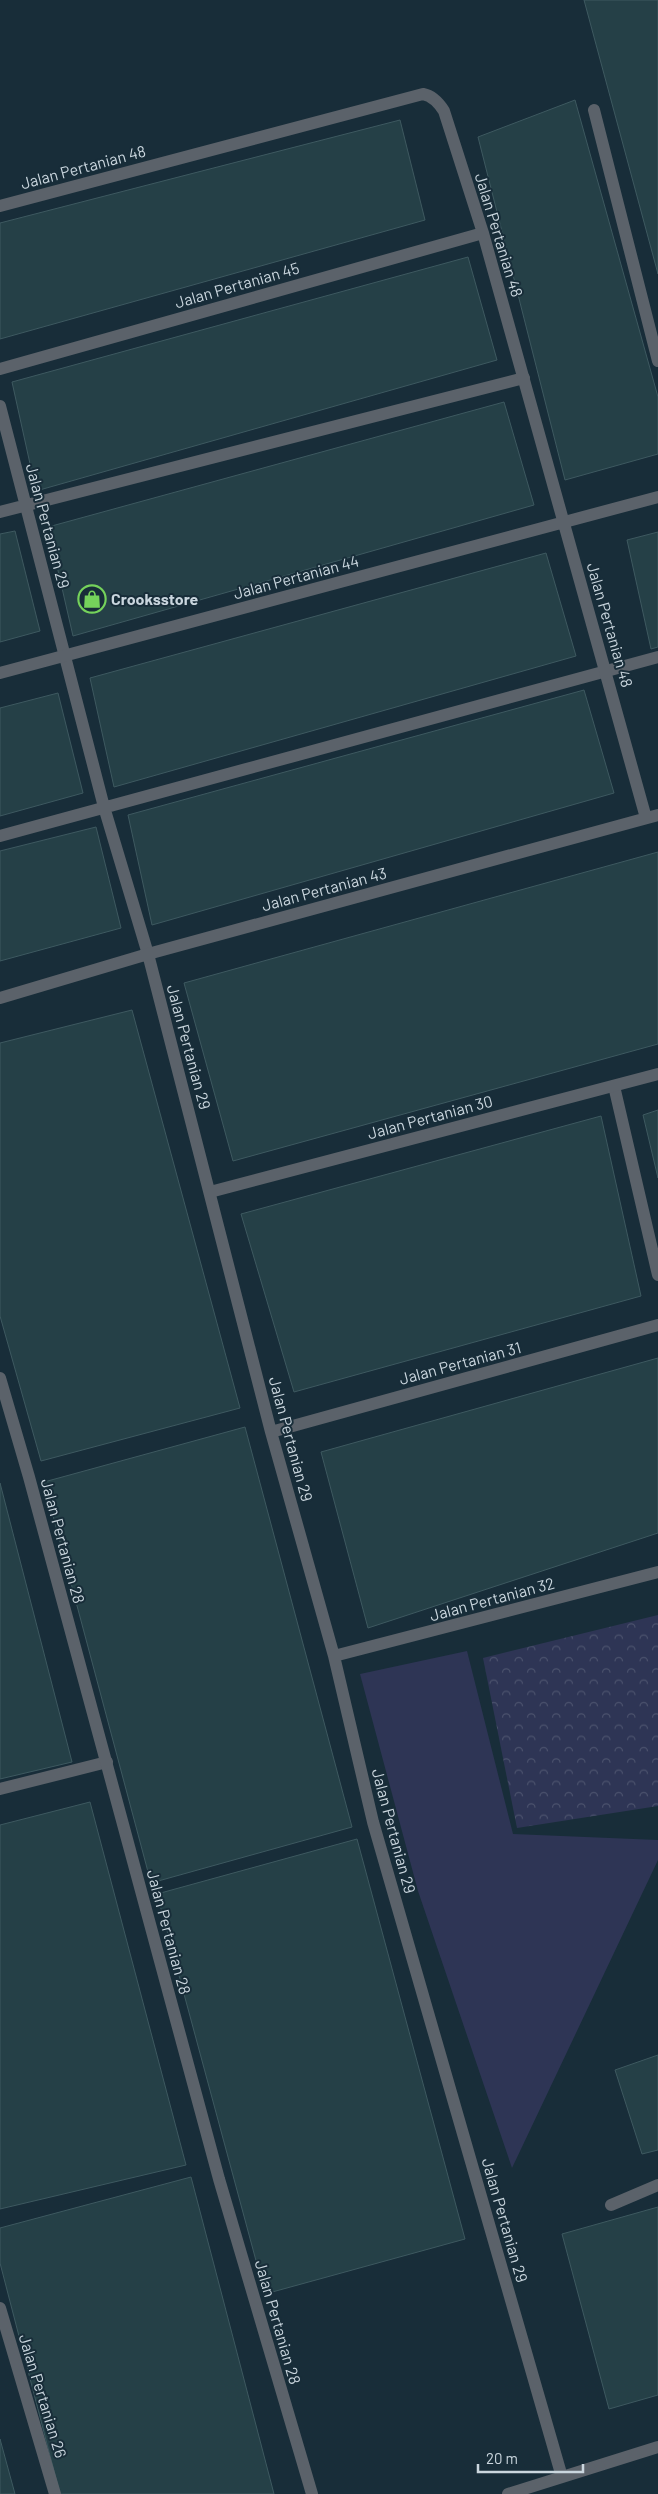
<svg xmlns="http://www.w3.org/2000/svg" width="658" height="2494" font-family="Barlow,sans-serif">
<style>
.grass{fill:#2e3555}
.park{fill:url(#park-crowns)}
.building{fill:#254047;stroke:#3e5960}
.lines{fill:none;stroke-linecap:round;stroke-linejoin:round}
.lane{stroke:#5b626a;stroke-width:12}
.street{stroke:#5b626a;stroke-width:12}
.labels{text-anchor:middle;stroke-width:4;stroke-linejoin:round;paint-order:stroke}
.street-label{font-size:16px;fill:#cad6de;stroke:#182d39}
.poi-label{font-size:16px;font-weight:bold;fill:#cad6de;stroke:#182d39;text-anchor:start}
</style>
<defs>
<pattern id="park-crowns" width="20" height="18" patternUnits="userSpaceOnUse" patternTransform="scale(1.25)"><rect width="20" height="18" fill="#2e3555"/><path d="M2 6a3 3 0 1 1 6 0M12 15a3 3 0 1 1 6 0" fill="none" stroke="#4b526d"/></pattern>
</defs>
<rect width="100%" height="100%" fill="#182d39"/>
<path class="grass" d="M 467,1651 L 513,1834 L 658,1840 L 658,1860 L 512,2168 L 418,1891 L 360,1674 Z"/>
<path class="park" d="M 658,1615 L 658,1806 L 517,1828 L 483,1658 Z"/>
<path class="building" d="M 584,0 L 658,0 L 658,274 Z
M 575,100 L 658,397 L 658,454 L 565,480 L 478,137 Z
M 400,120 L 425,220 L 0,339 L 0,223 Z
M 468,257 L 497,360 L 36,491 L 12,382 Z
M 504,402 L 534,505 L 73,636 L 48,527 Z
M 15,531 L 40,631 L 0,642 L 0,534 Z
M 658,532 L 658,647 L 651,649 L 627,540 Z
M 546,553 L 576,656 L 114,787 L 90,678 Z
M 584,690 L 614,793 L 152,925 L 128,815 Z
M 58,693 L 83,793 L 0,816 L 0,708 Z
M 96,827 L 121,928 L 0,961 L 0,851 Z
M 658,852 L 658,1044 L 233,1161 L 184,983 Z
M 132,1010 L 240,1408 L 41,1461 L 0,1316 L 0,1043 Z
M 658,1110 L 658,1178 L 643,1115 Z
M 601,1116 L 641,1296 L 294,1392 L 241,1214 Z
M 658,1358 L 658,1533 L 368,1628 L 321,1452 Z
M 245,1427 L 352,1827 L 151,1883 L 44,1482 Z
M 0,1483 L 72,1762 L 0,1779 Z
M 90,1802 L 186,2165 L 0,2209 L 0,1825 Z
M 357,1839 L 465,2239 L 265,2294 L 157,1894 Z
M 658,2055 L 658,2150 L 642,2154 L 615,2070 Z
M 191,2177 L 274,2494 L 60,2494 L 0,2263 L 0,2228 Z
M 658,2207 L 658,2395 L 609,2409 L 562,2234 Z
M 0,2439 L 15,2494 L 0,2494 Z"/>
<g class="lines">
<path class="lane" d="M 594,110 L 658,361
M 0,406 L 104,807 L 148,954
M 0,512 L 524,378
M 0,836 L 658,657
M 614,1086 L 658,1275
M 0,1789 L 107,1762"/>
<path class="street" d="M 0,206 L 423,94 C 433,96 439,103 444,111 L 483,233 L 646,818
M 0,369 L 483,233
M 0,673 L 658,497
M 148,954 L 271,1432 L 334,1656 L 373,1822 L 562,2477
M 0,998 L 148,954 L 658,815
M 210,1192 L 658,1074
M 0,1378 L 29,1477 L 219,2179 L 312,2494
M 271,1432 L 658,1325
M 334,1656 L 658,1572
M 611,2205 L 658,2185
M 0,2308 L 55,2494
M 508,2494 L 658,2447"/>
</g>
<defs>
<g id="shop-ring" transform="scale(1.4375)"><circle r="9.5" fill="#182d39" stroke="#75d25b" stroke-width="1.5"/><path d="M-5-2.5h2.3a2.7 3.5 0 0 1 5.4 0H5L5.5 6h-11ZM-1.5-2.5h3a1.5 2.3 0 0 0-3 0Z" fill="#75d25b"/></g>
</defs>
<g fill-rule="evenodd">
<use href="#shop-ring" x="92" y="599"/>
</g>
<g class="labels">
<g class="street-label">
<text transform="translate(83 167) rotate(-15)" y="6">Jalan Pertanian 48</text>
<text transform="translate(499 235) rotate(73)" y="6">Jalan Pertanian 48</text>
<text transform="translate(237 285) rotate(-16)" y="6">Jalan Pertanian 45</text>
<text transform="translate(48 526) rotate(75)" y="6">Jalan Pertanian 29</text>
<text transform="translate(296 577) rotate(-15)" y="6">Jalan Pertanian 44</text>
<text transform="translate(610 625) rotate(74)" y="6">Jalan Pertanian 48</text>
<text transform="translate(324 889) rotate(-15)" y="6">Jalan Pertanian 43</text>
<text transform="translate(189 1047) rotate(75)" y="6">Jalan Pertanian 29</text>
<text transform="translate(430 1117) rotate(-15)" y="6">Jalan Pertanian 30</text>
<text transform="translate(460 1363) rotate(-15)" y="6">Jalan Pertanian 31</text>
<text transform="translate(291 1439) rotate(75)" y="6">Jalan Pertanian 29</text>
<text transform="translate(63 1541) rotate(75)" y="6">Jalan Pertanian 28</text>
<text transform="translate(492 1599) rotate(-15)" y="6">Jalan Pertanian 32</text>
<text transform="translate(394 1831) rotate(75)" y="6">Jalan Pertanian 29</text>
<text transform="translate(169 1932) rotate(75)" y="6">Jalan Pertanian 28</text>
<text transform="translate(505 2220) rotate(74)" y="6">Jalan Pertanian 29</text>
<text transform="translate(278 2322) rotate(74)" y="6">Jalan Pertanian 28</text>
<text transform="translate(43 2396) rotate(73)" y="6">Jalan Pertanian 26</text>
</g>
<g class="poi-label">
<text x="111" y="605">Crooksstore</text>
</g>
</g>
<path d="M478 2464v8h105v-8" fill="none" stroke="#cad6de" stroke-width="2.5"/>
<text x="486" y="2464" font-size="15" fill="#cad6de" stroke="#182d39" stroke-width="4" paint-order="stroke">20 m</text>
</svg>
